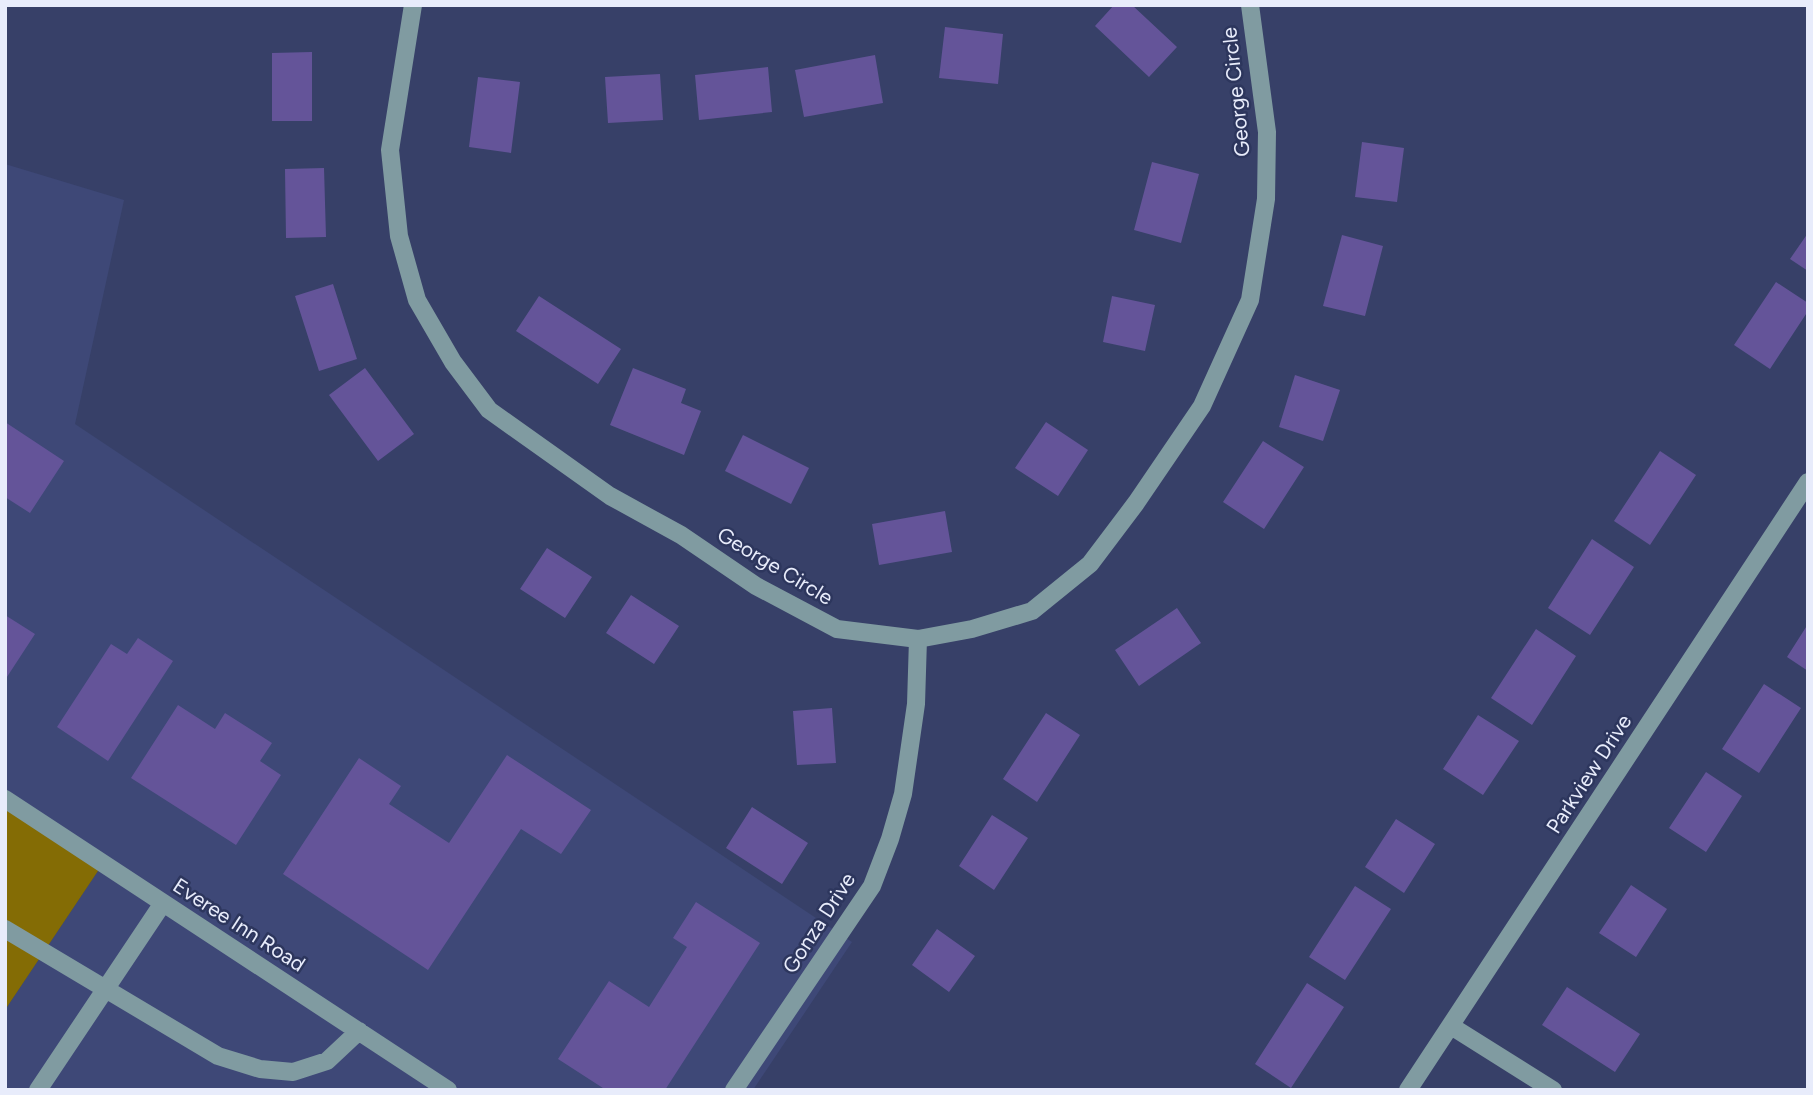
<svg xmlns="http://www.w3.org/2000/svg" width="1813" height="1095" font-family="Figtree,sans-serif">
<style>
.built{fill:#3e4877}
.forest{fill:#846c05}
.building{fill:#645499}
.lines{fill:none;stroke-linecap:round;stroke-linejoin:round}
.minor{stroke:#809ba1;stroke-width:18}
.labels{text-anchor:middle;stroke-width:5;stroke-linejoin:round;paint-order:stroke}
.street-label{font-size:21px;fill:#e8ecfb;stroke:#2d365d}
</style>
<rect width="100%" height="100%" fill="#374068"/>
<path class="built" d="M 5,164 L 124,200 L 75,424 L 852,942 L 753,1090 L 5,1090 L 5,1010 L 100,868 L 5,806 Z"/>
<path class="forest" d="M 5,806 L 100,868 L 5,1010 Z"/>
<path class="building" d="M 1114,5 L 1132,5 L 1177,47 L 1149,77 L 1095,26 Z
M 945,27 L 1003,34 L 998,84 L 939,78 Z
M 312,52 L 312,121 L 272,121 L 272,53 Z
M 875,55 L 883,103 L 804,117 L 795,70 Z
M 768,67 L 772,112 L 699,120 L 695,75 Z
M 660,74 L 663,120 L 608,123 L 605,77 Z
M 478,77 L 520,82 L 511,153 L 469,147 Z
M 1362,142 L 1404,148 L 1397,202 L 1355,197 Z
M 1152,162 L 1199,174 L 1181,243 L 1134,230 Z
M 324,168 L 326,237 L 286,238 L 285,169 Z
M 1808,233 L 1808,271 L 1790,259 Z
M 1342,235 L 1383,246 L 1365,316 L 1323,306 Z
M 1776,282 L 1808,303 L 1808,311 L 1770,369 L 1734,345 Z
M 333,284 L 357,359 L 319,371 L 295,296 Z
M 539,296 L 621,349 L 598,384 L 516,331 Z
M 1112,296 L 1155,305 L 1145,351 L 1103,342 Z
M 365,368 L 414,434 L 378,461 L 329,395 Z
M 633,368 L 686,389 L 681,403 L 701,411 L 684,455 L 610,425 Z
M 1295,375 L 1340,390 L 1323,441 L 1279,427 Z
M 5,422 L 64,461 L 30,513 L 5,497 Z
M 1046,422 L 1088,450 L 1058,496 L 1015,468 Z
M 743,435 L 809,468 L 791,504 L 725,471 Z
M 1263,441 L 1304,467 L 1264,529 L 1223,502 Z
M 1660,451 L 1696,475 L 1650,545 L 1614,521 Z
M 945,511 L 952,552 L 879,565 L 872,524 Z
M 1592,539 L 1634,567 L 1590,635 L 1548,608 Z
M 547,548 L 592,577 L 565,618 L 520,589 Z
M 631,595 L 679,626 L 654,664 L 606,633 Z
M 1177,608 L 1201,643 L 1139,686 L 1115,650 Z
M 5,615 L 35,634 L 5,680 Z
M 1808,624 L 1808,671 L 1787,657 Z
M 1536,629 L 1576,656 L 1532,725 L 1491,698 Z
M 138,638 L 173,661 L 108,761 L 57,727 L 111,644 L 127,654 Z
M 1764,684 L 1801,708 L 1759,773 L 1722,749 Z
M 178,705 L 215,729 L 225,713 L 272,743 L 260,761 L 281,775 L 236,845 L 131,778 Z
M 832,708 L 836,763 L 797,765 L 793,711 Z
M 1046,713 L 1080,735 L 1037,802 L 1003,779 Z
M 1478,715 L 1519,741 L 1483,795 L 1443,769 Z
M 507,755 L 591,810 L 561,854 L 521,829 L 428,970 L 283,874 L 359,758 L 401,786 L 389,804 L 449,843 Z
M 1706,772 L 1742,796 L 1706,852 L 1669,828 Z
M 752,807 L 808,843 L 782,884 L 726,848 Z
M 992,815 L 1028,838 L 994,890 L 959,866 Z
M 1396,819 L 1435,844 L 1404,893 L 1365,867 Z
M 1631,885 L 1667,909 L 1636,957 L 1599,933 Z
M 1355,886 L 1391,909 L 1345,980 L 1309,957 Z
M 696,902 L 760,943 L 665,1090 L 606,1090 L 558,1059 L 609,981 L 649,1007 L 687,947 L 673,938 Z
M 937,929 L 975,956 L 949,992 L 912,965 Z
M 1307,983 L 1344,1007 L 1291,1088 L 1255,1064 Z
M 1567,987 L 1640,1034 L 1615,1072 L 1542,1025 Z"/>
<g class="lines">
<path class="minor" d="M 413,5 L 390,150 L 399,236 L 417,300 L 453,362 L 489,410 L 610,496 L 681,535 L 756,586 L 837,629 L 918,639 L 972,629 L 1032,611 L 1090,564 L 1136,503 L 1202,406 L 1250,300 L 1266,199 L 1267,132 L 1250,5
M 5,799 L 448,1090
M 5,929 L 218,1056 L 260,1069 L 293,1072 L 327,1061 L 359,1031
M 1451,1026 L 1553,1090
M 38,1090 L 163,903
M 734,1090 L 872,886 L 890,839 L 903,794 L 916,704 L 918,639
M 1408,1090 L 1808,482"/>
</g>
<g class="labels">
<g class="street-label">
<text transform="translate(1236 92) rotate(-96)" y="7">George Circle</text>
<text transform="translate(775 566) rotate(31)" y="7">George Circle</text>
<text transform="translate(1589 774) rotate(-57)" y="7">Parkview Drive</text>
<text transform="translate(819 923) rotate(-57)" y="7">Gonza Drive</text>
<text transform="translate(239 925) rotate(33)" y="7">Everee Inn Road</text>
</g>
</g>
<rect width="1813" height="1095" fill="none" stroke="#e8ecfb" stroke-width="14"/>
</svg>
